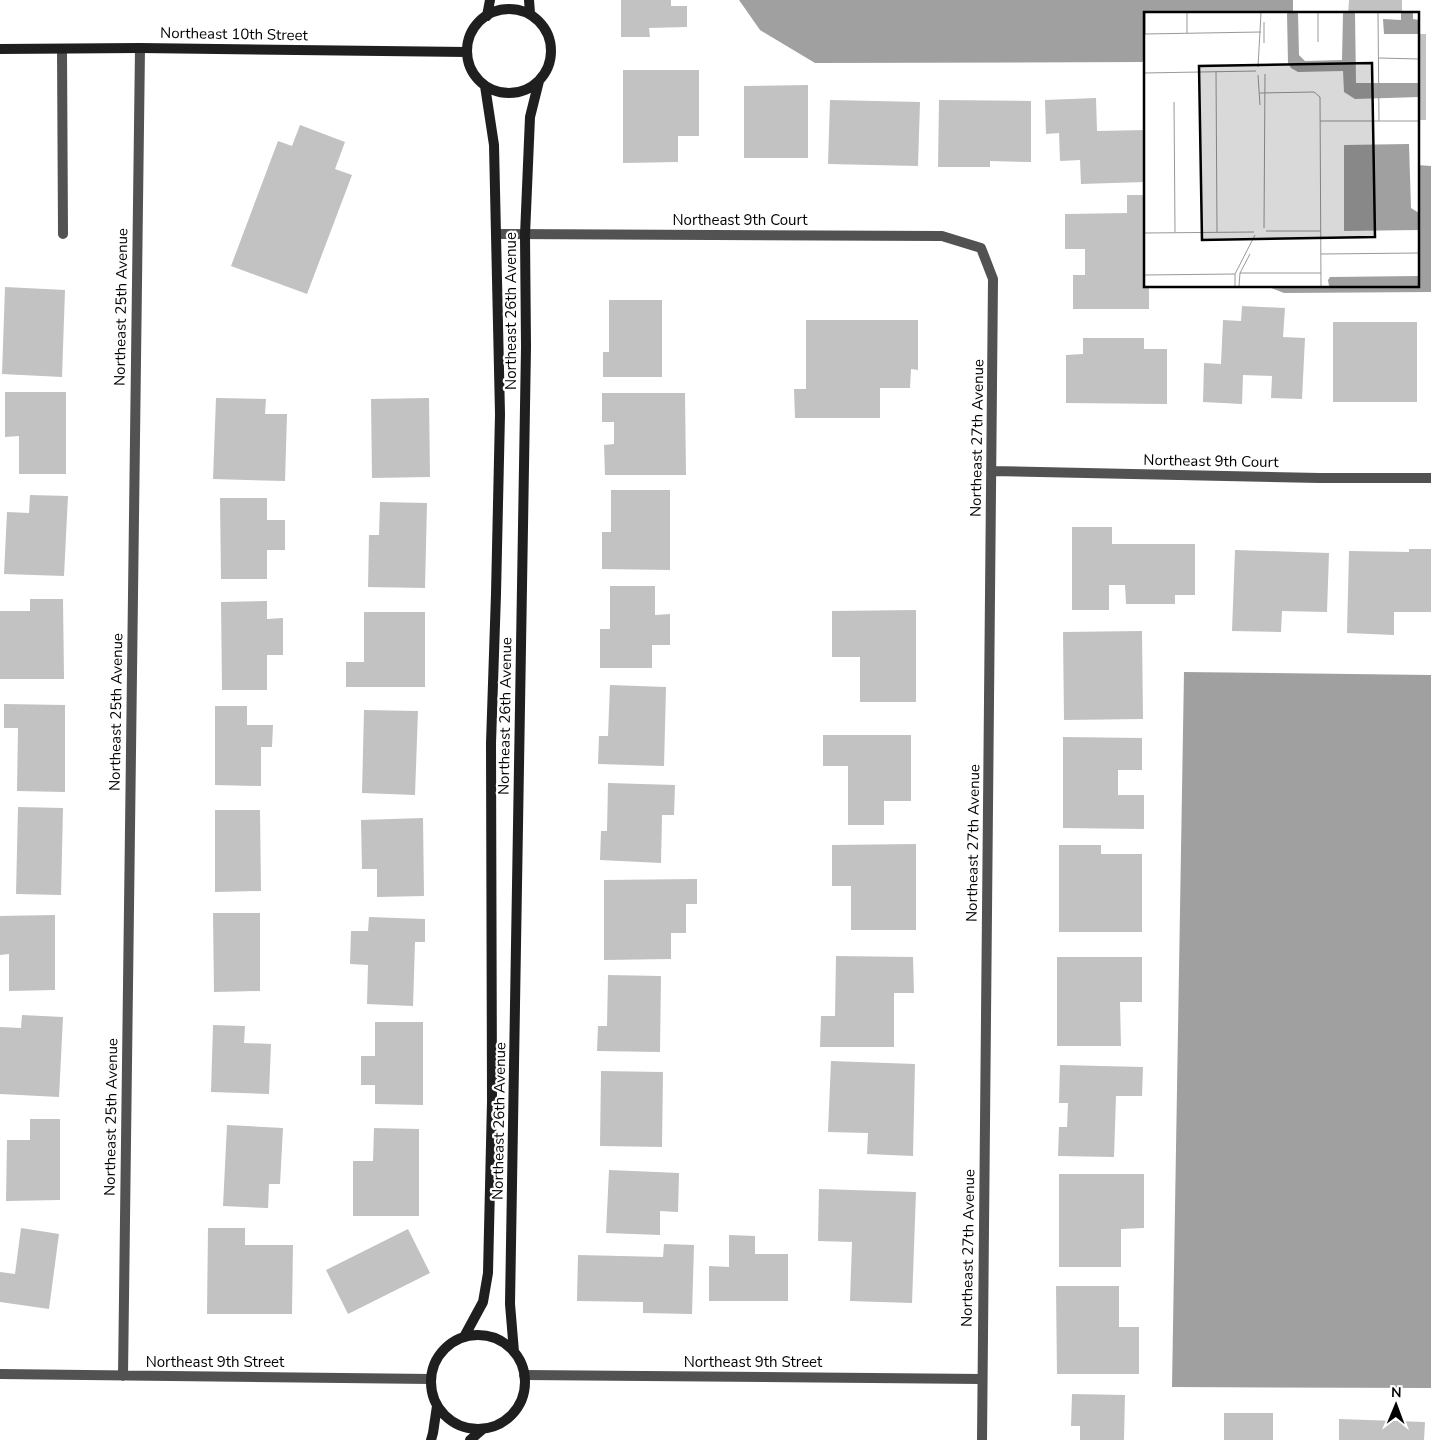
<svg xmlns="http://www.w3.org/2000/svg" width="1431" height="1440" font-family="'Nunito Sans',sans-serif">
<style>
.water{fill:#a0a0a0}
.building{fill:#c2c2c2}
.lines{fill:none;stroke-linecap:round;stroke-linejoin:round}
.lane{stroke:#525252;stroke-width:10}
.street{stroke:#525252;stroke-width:10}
.secondary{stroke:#1f1f1f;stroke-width:10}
.labels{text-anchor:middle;stroke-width:4.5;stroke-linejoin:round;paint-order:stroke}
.street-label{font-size:15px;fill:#000;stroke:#fff}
.inset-road{fill:none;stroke:#999;stroke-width:1}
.view{fill:#000;fill-opacity:0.15;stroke:#000;stroke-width:2.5}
.inset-edge{fill:none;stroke:#000;stroke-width:2.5}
</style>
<rect width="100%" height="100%" fill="#fff"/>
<path class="water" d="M 739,0 L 1293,0 L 1293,14 L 1145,14 L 1145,62 L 815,63 L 760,30 Z
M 1417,165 L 1431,166 L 1431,292 L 1284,293 L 1266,286 L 1417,286 Z
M 1184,672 L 1431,675 L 1431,1388 L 1172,1387 Z"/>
<path class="building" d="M 621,0 L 671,0 L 671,6 L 687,6 L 687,27 L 649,28 L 650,37 L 621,37 Z
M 1349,0 L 1402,0 L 1402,14 L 1348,14 Z
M 1417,34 L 1426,34 L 1426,120 L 1417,120 Z
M 623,70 L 699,70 L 699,136 L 678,136 L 678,162 L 623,163 Z
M 808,85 L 808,158 L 744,158 L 744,86 Z
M 1096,98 L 1097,131 L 1145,130 L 1145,182 L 1081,184 L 1080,160 L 1060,161 L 1059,133 L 1046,134 L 1045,100 Z
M 830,100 L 920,102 L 918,166 L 828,164 Z
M 939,100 L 1031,101 L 1031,162 L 990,161 L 990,167 L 938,167 Z
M 300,125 L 345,142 L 335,169 L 352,175 L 307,294 L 231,266 L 278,141 L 292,146 Z
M 1127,195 L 1145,195 L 1145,286 L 1149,286 L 1149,309 L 1073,309 L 1073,275 L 1085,275 L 1085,249 L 1065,249 L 1065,214 L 1127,213 Z
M 5,287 L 65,290 L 62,377 L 2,374 Z
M 609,300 L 662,300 L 662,377 L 603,377 L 603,352 L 609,352 Z
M 1242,306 L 1285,308 L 1283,337 L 1305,338 L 1302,399 L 1271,398 L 1272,376 L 1243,375 L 1242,404 L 1203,402 L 1204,363 L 1221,364 L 1223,320 L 1241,321 Z
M 806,320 L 918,320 L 918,370 L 911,369 L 910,388 L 880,388 L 880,418 L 795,418 L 794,389 L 806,389 Z
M 1333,322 L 1417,322 L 1417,402 L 1333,402 Z
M 1083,338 L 1144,338 L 1144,349 L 1167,349 L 1167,404 L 1066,403 L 1066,355 L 1083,354 Z
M 5,392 L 66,392 L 66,474 L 19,474 L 19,436 L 5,437 Z
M 602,393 L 685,393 L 686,475 L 605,475 L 604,445 L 614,444 L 614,422 L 602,422 Z
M 216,398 L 266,399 L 265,414 L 287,414 L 285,481 L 213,479 Z
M 429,398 L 430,477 L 372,478 L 371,399 Z
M 611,490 L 670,490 L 670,570 L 602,569 L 602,532 L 611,532 Z
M 30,495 L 68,496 L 64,576 L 4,574 L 7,512 L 29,513 Z
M 220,498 L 267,498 L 267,520 L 285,520 L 285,550 L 267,550 L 267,579 L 221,579 Z
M 380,502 L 427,503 L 425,588 L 368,587 L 369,535 L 379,535 Z
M 1072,527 L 1112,527 L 1112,544 L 1195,544 L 1195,595 L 1175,595 L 1175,604 L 1126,604 L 1125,585 L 1109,585 L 1109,610 L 1072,610 Z
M 1409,549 L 1431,549 L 1431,612 L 1394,612 L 1394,635 L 1347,633 L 1349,551 L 1409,552 Z
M 1235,550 L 1329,553 L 1327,612 L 1282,611 L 1281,632 L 1232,631 Z
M 610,586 L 655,586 L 655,615 L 670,614 L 670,645 L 652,645 L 652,668 L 600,668 L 600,629 L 610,629 Z
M 30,599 L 63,599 L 64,679 L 0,679 L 0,611 L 30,611 Z
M 267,601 L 267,619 L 283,618 L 283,655 L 267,655 L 267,690 L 222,690 L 221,602 Z
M 916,610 L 916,702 L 860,702 L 860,657 L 832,657 L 832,611 Z
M 364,612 L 425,612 L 425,687 L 346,687 L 346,662 L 364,662 Z
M 1142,631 L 1143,719 L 1064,720 L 1063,632 Z
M 610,685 L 666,687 L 664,766 L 598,764 L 599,736 L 608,736 Z
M 4,704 L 65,705 L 65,792 L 17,791 L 18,728 L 4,728 Z
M 215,706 L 247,706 L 247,725 L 273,725 L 272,747 L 261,747 L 261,786 L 215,785 Z
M 364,710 L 418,711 L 415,795 L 362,793 Z
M 823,735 L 911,735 L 911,801 L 884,801 L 884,825 L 848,825 L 848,766 L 823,766 Z
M 1063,737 L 1142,738 L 1142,770 L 1118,770 L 1118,795 L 1144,795 L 1144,829 L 1063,828 Z
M 608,783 L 675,785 L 674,815 L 662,815 L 661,863 L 600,860 L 601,831 L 607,831 Z
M 18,807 L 63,808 L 61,895 L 16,894 Z
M 215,810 L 260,810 L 261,891 L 215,892 Z
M 423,818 L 424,896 L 377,897 L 377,869 L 362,869 L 361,820 Z
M 916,844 L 916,930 L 851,930 L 851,886 L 832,886 L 832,845 Z
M 1059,845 L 1101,845 L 1101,854 L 1142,854 L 1142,932 L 1059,932 Z
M 697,879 L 697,904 L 686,904 L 686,933 L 671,933 L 671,959 L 604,960 L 604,880 Z
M 213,913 L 260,913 L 260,991 L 214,992 Z
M 55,915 L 55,990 L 9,991 L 9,954 L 0,955 L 0,916 Z
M 369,917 L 425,919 L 425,942 L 415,942 L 413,1006 L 367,1004 L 368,965 L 350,964 L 351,931 L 368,931 Z
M 836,956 L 913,957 L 914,993 L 894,993 L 894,1047 L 820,1047 L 821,1016 L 835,1016 Z
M 1057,957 L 1142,957 L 1142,1002 L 1120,1002 L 1121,1046 L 1057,1046 Z
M 608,975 L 661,976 L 660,1052 L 597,1051 L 598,1026 L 607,1026 Z
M 22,1015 L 63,1017 L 59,1097 L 0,1094 L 0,1027 L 21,1028 Z
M 375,1022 L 423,1022 L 423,1105 L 375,1104 L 375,1085 L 361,1085 L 361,1056 L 375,1056 Z
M 213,1025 L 245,1026 L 244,1043 L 271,1044 L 269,1094 L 211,1092 Z
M 831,1061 L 915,1064 L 913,1156 L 867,1154 L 868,1133 L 828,1132 Z
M 1060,1065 L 1143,1067 L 1142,1096 L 1116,1096 L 1114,1157 L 1058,1156 L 1059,1127 L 1067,1127 L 1068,1103 L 1059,1103 Z
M 601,1071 L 663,1072 L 662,1147 L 600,1146 Z
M 30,1119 L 60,1119 L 60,1200 L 6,1201 L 7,1140 L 30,1140 Z
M 227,1125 L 283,1128 L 280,1184 L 269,1184 L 268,1208 L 223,1206 Z
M 374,1128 L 419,1129 L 419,1216 L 353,1216 L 353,1161 L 373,1161 Z
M 609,1170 L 679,1173 L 678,1212 L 660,1211 L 660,1235 L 606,1233 Z
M 1059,1174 L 1144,1174 L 1144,1228 L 1121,1229 L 1121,1267 L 1059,1267 Z
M 819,1189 L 916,1192 L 912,1303 L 850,1301 L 852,1242 L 818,1241 Z
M 21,1228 L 59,1234 L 49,1309 L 0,1302 L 0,1272 L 15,1274 Z
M 208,1228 L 245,1228 L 245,1245 L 293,1245 L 292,1314 L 207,1314 Z
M 408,1229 L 430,1273 L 348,1314 L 326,1270 Z
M 729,1235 L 755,1236 L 755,1254 L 788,1254 L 788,1301 L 709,1301 L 709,1266 L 729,1267 Z
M 664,1244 L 694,1245 L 692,1314 L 643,1313 L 643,1302 L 577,1301 L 578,1255 L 663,1257 Z
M 1056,1286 L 1119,1286 L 1119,1327 L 1139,1327 L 1139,1374 L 1057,1374 Z
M 1072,1394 L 1125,1395 L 1124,1440 L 1080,1440 L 1080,1426 L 1071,1426 Z
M 1224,1413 L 1273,1413 L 1273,1440 L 1224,1440 Z
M 1339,1419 L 1425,1422 L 1424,1440 L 1339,1440 Z"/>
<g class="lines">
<path class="lane" d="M 62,49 L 63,234"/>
<path class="street" d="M 496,234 L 942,236 L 981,248 L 993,279 L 982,1440
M 991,471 L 1320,478 L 1431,478
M 0,1374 L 431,1379
M 524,1375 L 982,1379
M 123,1376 L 140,48"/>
<path class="secondary" d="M 529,0 L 530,13
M467 51a42 42 0 1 1 84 0a42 42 0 1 1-84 0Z
M 487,16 L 490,0
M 0,49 L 140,48 L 467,52
M431 1382a47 47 0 1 1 94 0a47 47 0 1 1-94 0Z
M 464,1337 L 483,1302 L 488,1273 L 492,1101 L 491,743 L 496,594 L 500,414 L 494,145 L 485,86
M 514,1352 L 510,1304 L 526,347 L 525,235 L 530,117 L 539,81
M 431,1440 L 433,1433 L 437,1406
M 470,1440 L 483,1429"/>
</g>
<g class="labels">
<g class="street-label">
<text transform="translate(234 34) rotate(1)" y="5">Northeast 10th Street</text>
<text x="740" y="225">Northeast 9th Court</text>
<text transform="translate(121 307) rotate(-89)" y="5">Northeast 25th Avenue</text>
<text transform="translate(511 311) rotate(-90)" y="5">Northeast 26th Avenue</text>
<text transform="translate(977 438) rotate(-89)" y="5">Northeast 27th Avenue</text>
<text transform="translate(1211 461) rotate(1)" y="5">Northeast 9th Court</text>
<text transform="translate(116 712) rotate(-89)" y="5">Northeast 25th Avenue</text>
<text transform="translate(505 716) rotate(-89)" y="5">Northeast 26th Avenue</text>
<text transform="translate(973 843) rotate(-89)" y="5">Northeast 27th Avenue</text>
<text transform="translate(111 1117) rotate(-89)" y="5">Northeast 25th Avenue</text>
<text transform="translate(499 1121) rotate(-89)" y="5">Northeast 26th Avenue</text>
<text transform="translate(968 1248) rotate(-89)" y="5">Northeast 27th Avenue</text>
<text x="215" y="1367">Northeast 9th Street</text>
<text x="753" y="1367">Northeast 9th Street</text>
</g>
</g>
<g transform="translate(1144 12)">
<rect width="275" height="275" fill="#fff"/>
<path d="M 143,1 L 154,1 L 155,43 L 161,49 L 198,48 L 199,1 L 211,1 L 212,71 L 275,71 L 275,85 L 211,87 L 200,80 L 199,59 L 154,60 L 147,56 L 144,51 ZM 257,1 L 269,1 L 269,7 L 275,8 L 275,22 L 240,22 L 239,7 L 257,8 ZM 265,132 L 267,196 L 275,201 L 275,218 L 200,219 L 200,133 ZM 275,264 L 275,274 L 185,274 L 184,268 L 186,265 Z" fill="#a0a0a0"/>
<path class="inset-road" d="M 1,1 L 1,22M 43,1 L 43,21M 174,1 L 174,30M 234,1 L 235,109M 0,22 L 117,20M 120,31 L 120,10M 235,46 L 275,47M 114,55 L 117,1M 72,59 L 73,220M 0,61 L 112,59M 114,63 L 116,93M 116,81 L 170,80 L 176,85 L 177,274M 30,90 L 31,220M 176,109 L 275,109M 120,216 L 121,62M 122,219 L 177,219M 0,221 L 110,220M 177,242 L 275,241M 96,261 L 177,261M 0,263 L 91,262M 91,274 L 91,262 L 111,223M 95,274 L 96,261 L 106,242"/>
<path class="view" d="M 228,51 L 231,225 L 58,228 L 55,54 Z"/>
<rect width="275" height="275" class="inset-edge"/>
</g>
<g transform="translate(1396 1405) rotate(1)" stroke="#ffffff" stroke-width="4" paint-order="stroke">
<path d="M0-4L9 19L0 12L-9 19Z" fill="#000000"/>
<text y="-8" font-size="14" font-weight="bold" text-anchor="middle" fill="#000000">N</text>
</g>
</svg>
